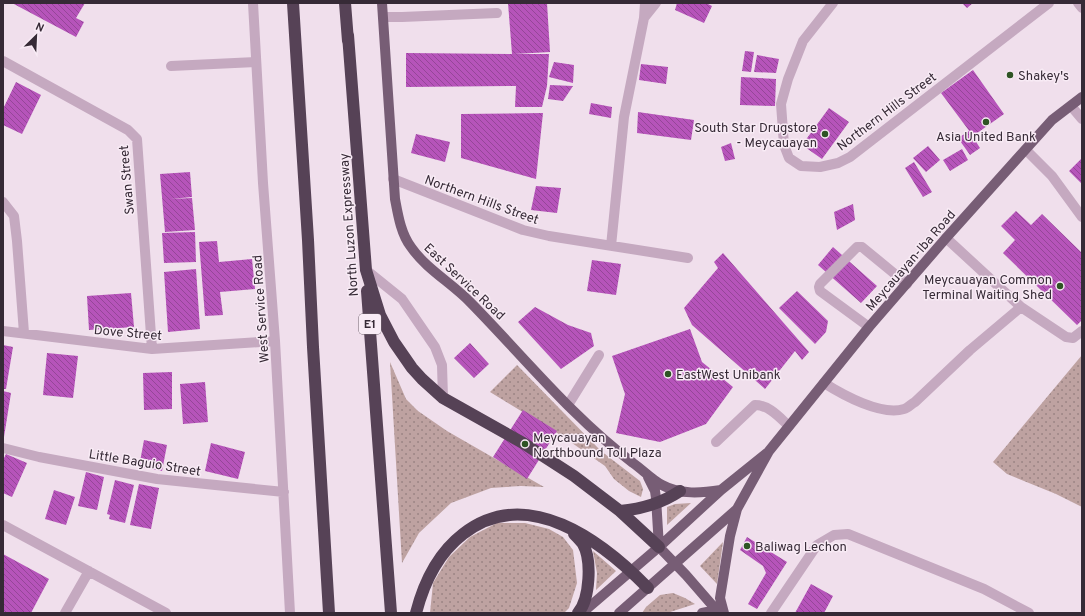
<svg xmlns="http://www.w3.org/2000/svg" width="1085" height="616" font-family="Overpass,sans-serif">
<style>
.grass{fill:url(#grass-dots)}
.building{fill:url(#building-back-hatch)}
.lines{fill:none;stroke-linecap:round;stroke-linejoin:round}
.minor{stroke:#c5a9c0;stroke-width:10}
.major{stroke:#775d75;stroke-width:10}
.highway{stroke:#564256;stroke-width:12}
.poi-dot{fill:#2e5424;stroke:#f8ebf5;stroke-width:1.5}
.labels{text-anchor:middle;stroke-width:3;stroke-linejoin:round;paint-order:stroke}
.shield{fill:#f8ebf5;stroke:#70646f;stroke-width:1}
.shield-label{font-size:12px;font-weight:bold;fill:#362a36}
.poi-label{font-size:13px;fill:#362a36;stroke:#f8ebf5;text-anchor:start}
.street-label{font-size:13px;fill:#362a36;stroke:#f8ebf5}
</style>
<defs>
<pattern id="grass-dots" width="8" height="8" patternUnits="userSpaceOnUse"><rect width="8" height="8" fill="#bea2a1"/><path d="M2 2h.1M6 6h.1" fill="none" stroke="#9b8484" stroke-width="1.8" stroke-linecap="round"/></pattern>
<pattern id="building-back-hatch" width="6" height="6" patternUnits="userSpaceOnUse"><rect width="6" height="6" fill="#b654ba"/><path d="M-1 5l2 2M0 0l6 6M5-1l2 2" fill="none" stroke="#954698"/></pattern>
</defs>
<rect width="100%" height="100%" fill="#f0dfec"/>
<path class="grass" d="M 1082,355 L 1082,507 L 1056,494 L 1007,474 L 993,462 Z
M 390,362 L 406,399 L 418,411 L 447,431 L 544,487 L 521,486 L 491,488 L 451,503 L 419,533 L 402,563 Z
M 517,365 L 601,451 L 640,481 L 643,489 L 641,497 L 629,491 L 614,479 L 605,466 L 562,436 L 490,392 Z
M 691,503 L 667,525 L 667,507 L 675,504 Z
M 497,523 L 525,523 L 549,529 L 563,537 L 573,550 L 577,583 L 569,608 L 564,613 L 430,613 L 433,583 L 449,557 L 470,537 Z
M 723,542 L 717,584 L 700,566 Z
M 593,551 L 616,571 L 596,590 L 597,573 Z
M 673,593 L 685,598 L 695,604 L 667,613 L 642,613 L 646,607 L 660,595 Z"/>
<path class="building" d="M 12,3 L 85,3 L 76,18 L 84,22 L 76,37 Z
M 508,3 L 547,3 L 550,52 L 514,54 L 549,54 L 547,86 L 542,107 L 515,107 L 516,86 L 406,87 L 406,53 L 512,54 Z
M 677,3 L 706,3 L 712,6 L 704,23 L 675,10 Z
M 962,3 L 973,3 L 967,8 Z
M 745,51 L 754,52 L 751,72 L 742,71 Z
M 757,55 L 779,59 L 776,73 L 754,72 Z
M 554,62 L 574,65 L 573,83 L 549,77 Z
M 641,64 L 668,67 L 666,84 L 639,80 Z
M 973,70 L 1004,114 L 973,136 L 941,93 Z
M 741,77 L 776,79 L 775,106 L 740,105 Z
M 16,82 L 41,95 L 22,134 L 3,125 L 3,109 Z
M 550,85 L 573,86 L 563,101 L 548,99 Z
M 591,103 L 612,107 L 611,118 L 589,114 Z
M 829,108 L 849,122 L 822,159 L 802,145 Z
M 638,112 L 694,120 L 691,140 L 637,133 Z
M 543,113 L 536,179 L 461,158 L 461,114 Z
M 969,131 L 980,148 L 970,155 L 958,138 Z
M 416,134 L 450,142 L 445,162 L 411,153 Z
M 731,143 L 735,159 L 725,161 L 721,147 Z
M 928,146 L 940,160 L 926,172 L 913,158 Z
M 962,149 L 968,160 L 950,171 L 943,160 Z
M 1081,159 L 1082,161 L 1082,184 L 1069,171 Z
M 914,162 L 932,192 L 923,197 L 905,168 Z
M 190,172 L 192,197 L 171,199 L 192,198 L 195,230 L 165,232 L 160,174 Z
M 536,186 L 561,188 L 557,213 L 531,210 Z
M 853,204 L 855,220 L 837,230 L 834,212 Z
M 1016,211 L 1031,225 L 1042,214 L 1082,253 L 1082,320 L 1077,325 L 1003,253 L 1015,240 L 1001,226 Z
M 195,232 L 196,262 L 164,263 L 162,233 Z
M 217,241 L 219,262 L 252,259 L 255,289 L 220,292 L 223,315 L 205,316 L 199,242 Z
M 833,247 L 877,286 L 861,303 L 818,265 Z
M 723,253 L 809,352 L 802,360 L 795,351 L 765,389 L 692,325 L 684,308 L 718,268 L 714,262 Z
M 592,260 L 621,264 L 616,295 L 587,291 Z
M 196,269 L 200,329 L 168,332 L 164,272 Z
M 797,291 L 828,321 L 826,332 L 815,344 L 779,308 Z
M 131,293 L 134,327 L 89,330 L 87,296 Z
M 535,307 L 568,325 L 591,333 L 594,346 L 561,369 L 518,322 Z
M 690,329 L 702,362 L 733,387 L 706,424 L 660,442 L 616,433 L 625,394 L 612,356 Z
M 470,343 L 489,364 L 474,378 L 454,358 Z
M 3,345 L 13,347 L 6,389 L 3,389 Z
M 47,353 L 78,356 L 73,398 L 43,395 Z
M 172,372 L 172,409 L 144,410 L 143,373 Z
M 205,382 L 208,422 L 183,424 L 180,384 Z
M 3,391 L 11,393 L 4,437 L 3,437 Z
M 523,410 L 557,431 L 527,479 L 493,457 Z
M 144,440 L 167,445 L 162,471 L 139,467 Z
M 211,443 L 245,452 L 238,479 L 205,471 Z
M 6,454 L 27,463 L 12,497 L 3,493 L 3,460 Z
M 86,472 L 104,477 L 97,510 L 78,506 Z
M 115,480 L 134,485 L 125,523 L 109,519 L 110,515 L 107,514 Z
M 139,484 L 159,488 L 151,529 L 130,525 Z
M 54,490 L 75,497 L 66,525 L 45,519 Z
M 747,537 L 787,562 L 757,609 L 748,604 L 766,573 L 763,566 L 740,550 Z
M 3,554 L 49,579 L 31,613 L 3,613 Z
M 811,584 L 833,596 L 824,613 L 795,613 Z"/>
<g class="lines">
<path class="minor" d="M 253,3 L 263,183 L 275,341 L 290,613
M 833,3 L 803,41 L 788,79 L 781,104 L 784,145 L 789,158 L 801,166 L 820,167 L 838,163 L 850,157 L 1049,3
M 1078,3 L 1082,8
M 383,17 L 402,17 L 497,13
M 644,18 L 656,3
M 3,61 L 128,130 L 137,139 L 152,349
M 171,66 L 256,62
M 1071,106 L 1082,119
M 1026,150 L 1052,176 L 1082,217
M 393,179 L 523,230 L 549,236 L 688,258
M 3,202 L 14,216 L 17,241 L 24,333
M 946,238 L 1021,307 L 1066,337 L 1073,338 L 1082,331
M 611,246 L 624,117 L 644,18 L 645,3
M 366,270 L 402,299 L 435,347 L 442,365 L 443,398
M 869,327 L 820,291 L 819,287 L 820,284 L 857,247 L 862,247 L 907,284
M 3,331 L 152,349 L 275,341
M 824,383 C 843,395 881,416 904,409 C 908,408 911,404 915,402 L 970,350 L 1021,307
M 568,405 L 599,355
M 716,442 L 755,405 C 769,405 779,417 789,426
M 3,448 L 39,457 L 157,479 L 284,492
M 3,525 L 166,613
M 65,613 L 89,571
M 771,613 L 817,545 L 834,535 L 848,534 L 984,589 L 1029,613"/>
<path class="major" d="M 382,3 L 395,199 C 398,215 401,234 411,247 C 427,270 452,283 471,303 C 524,357 572,417 633,463 C 643,470 651,479 662,485 C 680,495 702,493 721,490
M 648,477 L 655,491 L 656,498 L 659,547
M 659,547 L 686,575 L 719,613
M 582,613 L 659,547 L 721,490 L 767,453
M 619,613 L 737,509 L 769,451 L 869,327 L 946,238 L 1052,120 L 1082,97
M 702,613 L 707,612 L 709,613
M 724,613 L 720,598 L 730,536 L 737,509"/>
<path class="highway" d="M 293,3 L 308,240 L 313,347 L 329,613
M 345,3 L 348,41
M 348,35 L 366,270 L 380,315 L 394,342 L 412,368 L 422,379 L 443,398 L 523,443 L 574,476 L 620,511 L 659,547
M 367,291 L 391,613
M 620,511 C 642,509 662,503 680,491
M 574,534 C 577,537 580,540 583,544 C 592,560 590,599 578,613
M 416,613 C 424,582 437,554 463,534 C 527,484 602,541 648,588"/>
</g>
<g class="poi-dot">
<circle cx="1010" cy="75" r="4"/>
<circle cx="986" cy="122" r="4"/>
<circle cx="825" cy="134" r="4"/>
<circle cx="1060" cy="286" r="4"/>
<circle cx="668" cy="374" r="4"/>
<circle cx="525" cy="444" r="4"/>
<circle cx="747" cy="546" r="4"/>
</g>
<g class="labels">
<rect class="shield" x="359" y="314" width="22" height="20" rx="3"/>
<g class="shield-label">
<text x="370" y="328">E1</text>
</g>
<g class="poi-label">
<text x="1018" y="80">Shakey's</text>
<text x="817" y="132" text-anchor="end">South Star Drugstore<tspan x="817" dy="15">- Meycauayan</tspan></text>
<text x="986" y="141" text-anchor="middle">Asia United Bank</text>
<text x="1052" y="284" text-anchor="end">Meycauayan Common<tspan x="1052" dy="15">Terminal Waiting Shed</tspan></text>
<text x="676" y="379">EastWest Unibank</text>
<text x="533" y="442">Meycauayan<tspan x="533" dy="15">Northbound Toll Plaza</tspan></text>
<text x="755" y="551">Baliwag Lechon</text>
</g>
<g class="street-label">
<text transform="translate(886 111) rotate(-37)" y="5">Northern Hills Street</text>
<text transform="translate(126 180) rotate(-95)" y="5">Swan Street</text>
<text transform="translate(482 199) rotate(20)" y="5">Northern Hills Street</text>
<text transform="translate(348 225) rotate(-94)" y="5">North Luzon Expressway</text>
<text transform="translate(910 260) rotate(-49)" y="5">Meycauayan-Iba Road</text>
<text transform="translate(465 281) rotate(43)" y="5">East Service Road</text>
<text transform="translate(260 309) rotate(-94)" y="5">West Service Road</text>
<text transform="translate(128 332) rotate(5)" y="5">Dove Street</text>
<text transform="translate(145 462) rotate(9)" y="5">Little Baguio Street</text>
</g>
</g>
<rect width="1085" height="616" fill="none" stroke="#362a36" stroke-width="8"/>
<g transform="translate(36 36) rotate(24)" stroke="#f8ebf5" stroke-width="3" paint-order="stroke">
<path d="M0-3L7 15L0 10L-7 15Z" fill="#362a36"/>
<text y="-6" font-size="11" font-weight="bold" text-anchor="middle" fill="#362a36">N</text>
</g>
</svg>
